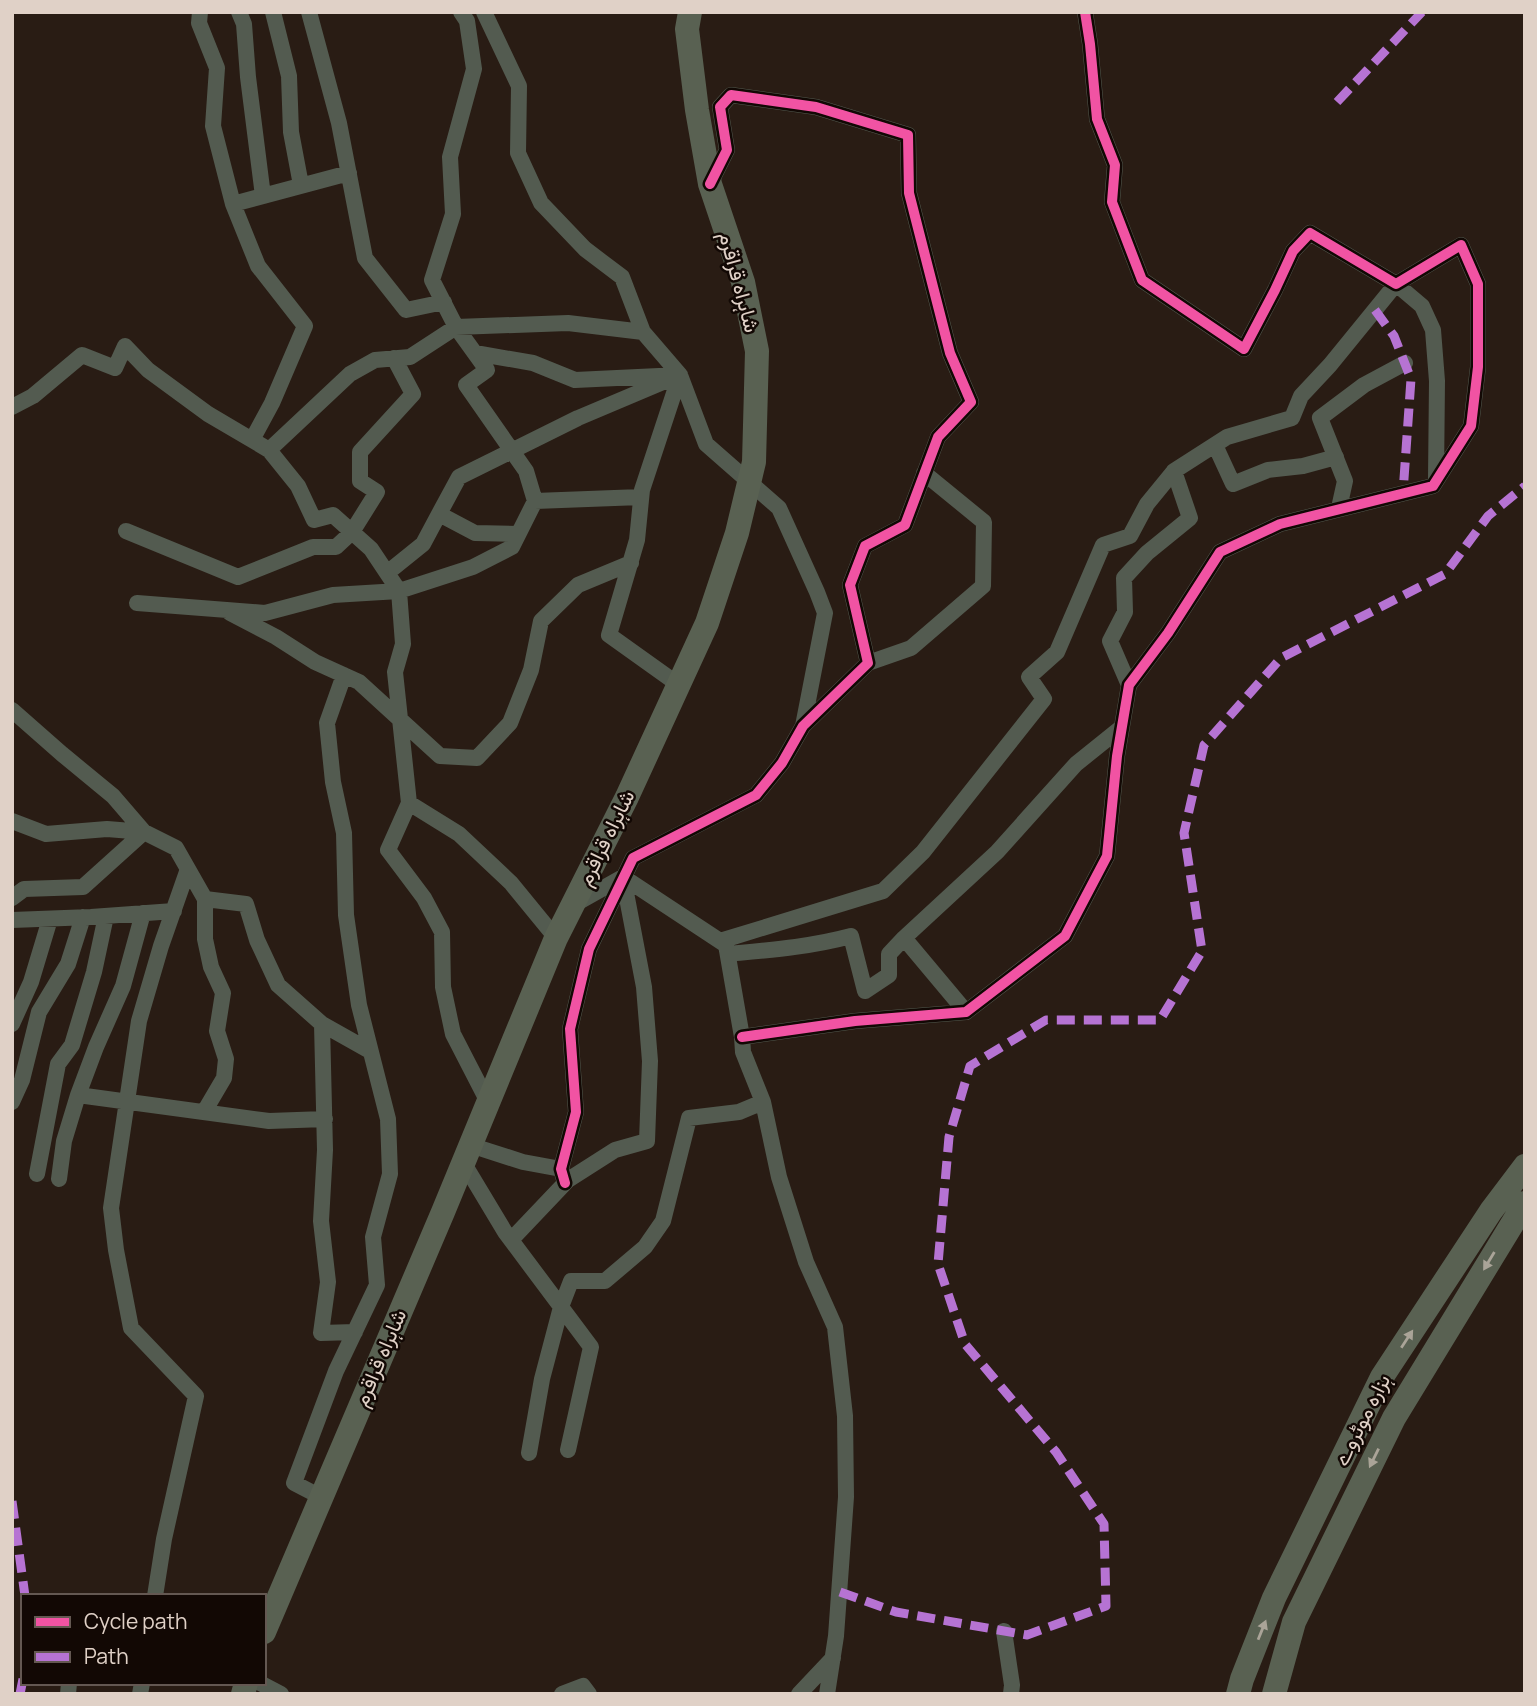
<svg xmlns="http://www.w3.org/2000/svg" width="1537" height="1706" font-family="Manrope,Vazirmatn,sans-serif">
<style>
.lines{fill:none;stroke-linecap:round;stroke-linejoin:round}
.minor{stroke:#535b50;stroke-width:16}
.highway{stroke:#596152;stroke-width:24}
.quiet{stroke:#b673d3;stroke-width:9;stroke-dasharray:18 9;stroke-linecap:butt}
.cycleway-casing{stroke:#120804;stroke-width:15}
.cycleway{stroke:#f153a3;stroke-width:10}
.oneway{fill:#aaa498}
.labels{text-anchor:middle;stroke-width:5;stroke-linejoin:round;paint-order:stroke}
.street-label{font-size:21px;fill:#e0d1c7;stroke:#120804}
</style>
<rect width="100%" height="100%" fill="#291c14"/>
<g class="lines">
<path class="minor" d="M 200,12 L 199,23 L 217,68 L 213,126 L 233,204 L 258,266 L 305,326 L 272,403 L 252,440
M 239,12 L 244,24 L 248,77 L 263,196
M 273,12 L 289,76 L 291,132 L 301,185
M 309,12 L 339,123 L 365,258 L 406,310 L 444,302
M 484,12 L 519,86 L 518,153 L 541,203 L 585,249 L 622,277 L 643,332
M 233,204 L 349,173
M 475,353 L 533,363 L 575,380 L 680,375 L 642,490 L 637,540 L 609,635 L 679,685
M 12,407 L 33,396 L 82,355 L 115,368 L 125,346 L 148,370 L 208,414 L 269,450 L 350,374 L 375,360 L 410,357 L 456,327 L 568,323 L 643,332 L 680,375 L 706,444 L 779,508 L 817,592 L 825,613 L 803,726
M 1215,445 L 1233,484 L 1268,470 L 1303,466 L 1336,457
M 269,450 L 298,486 L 314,520 L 333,515 L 371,549 L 399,591 L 403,644 L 395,672 L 409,803 L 459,834 L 511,883 L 556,938
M 535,501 L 641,497
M 1339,508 L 1345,481 L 1320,418 L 1364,385 L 1405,363
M 439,514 L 459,477 L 578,418 L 668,380
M 126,531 L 238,577 L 313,547 L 336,547 L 352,532 L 377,492 L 360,481 L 360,452 L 413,394 L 394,358
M 387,573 L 423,544 L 439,514 L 475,533 L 518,534
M 137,603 L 265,613 L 333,595 L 399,591 L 473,567 L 512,547 L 535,501 L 526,471 L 466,385 L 487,370 L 456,327 L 432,280 L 453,214 L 450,157 L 474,69 L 467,21 L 461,12
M 230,613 L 276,637 L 315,662 L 359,682 L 440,756 L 477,758 L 510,723 L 531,670 L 541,621 L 578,585 L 631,563
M 868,663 L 911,648 L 983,586 L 984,522 L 924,473
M 1129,685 L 1110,641 L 1125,612 L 1124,578 L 1147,553 L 1190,518 L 1174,471 L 1227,437 L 1292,418 L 1301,396 L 1330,365 L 1396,284 L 1422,306 L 1433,330 L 1437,381 L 1436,478
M 12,710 L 62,754 L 113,796 L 144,832 L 176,848 L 205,899 L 246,904 L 257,940 L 278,985 L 322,1024 L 370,1051
M 409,803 L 388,850 L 424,898 L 442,932 L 443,987 L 453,1034 L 488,1102
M 12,821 L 46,834 L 107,829 L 144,832
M 12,898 L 24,889 L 83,887 L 144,832
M 575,904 L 623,877 L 726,945 L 742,1037 L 743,1052 L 763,1102 L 779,1177 L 806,1262 L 835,1327 L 845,1416 L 846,1497 L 836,1636 L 827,1694
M 12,920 L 91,917 L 174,911
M 904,938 L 997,852 L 1076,764 L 1122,727
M 720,941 L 883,891 L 923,852 L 1044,699 L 1029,677 L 1057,652 L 1103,545 L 1130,536 L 1147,504 L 1174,471
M 728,954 C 770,950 810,947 851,936 L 865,991 L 889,975 L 889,954 L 904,938 L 966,1012
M 12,1024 L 31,982 L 50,919
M 322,1024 L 325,1150 L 321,1221 L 328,1282 L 321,1333 L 355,1332
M 742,1037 L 855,1021 L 966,1012 L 1065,936 L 1107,856 L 1117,756 L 1129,685 L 1168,633 L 1220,552 L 1280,524 L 1433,486 L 1471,426 L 1478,367 L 1478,284 L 1461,245 L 1396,284 L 1310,233 L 1293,251 L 1275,290 L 1244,349 L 1142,280 L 1112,202 L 1115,165 L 1097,119 L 1090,44 L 1085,12
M 78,1095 L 96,1047 L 123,986 L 143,913
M 12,1102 L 22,1080 L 39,1012 L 68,964 L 83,917
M 204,1112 L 224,1078 L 226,1059 L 217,1031 L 223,993 L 211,967 L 205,939 L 205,899
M 470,1145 L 523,1162 L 561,1169
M 463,1162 L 505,1232 L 591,1347 L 568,1450
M 37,1174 L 58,1064 L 72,1045 L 94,972 L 106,916
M 59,1179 L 64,1141 L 78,1095 L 269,1121 L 325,1119
M 565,1183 L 561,1169 L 576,1112 L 570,1029 L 589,949 L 633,858 L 756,795 L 782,763 L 803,726 L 868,663 L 850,585 L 865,546 L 905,525 L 938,437 L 971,402 L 950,353 L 909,193 L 908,135 L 816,107 L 731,95 L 720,107 L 727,150 L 711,182
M 511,1240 L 568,1180 L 615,1150 L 647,1141 L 650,1061 L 644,987 L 623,877
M 529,1453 L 542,1379 L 561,1307 L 571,1281 L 605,1281 L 645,1247 L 663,1221 L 689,1118 L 739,1112 L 763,1102
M 321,1497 L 294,1483 L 336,1371 L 377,1285 L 373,1237 L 390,1174 L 388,1119 L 359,1005 L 346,915 L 344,833 L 333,782 L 327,723 L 344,675
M 155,1596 L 164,1539 L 196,1396 L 131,1328 L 116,1250 L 111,1208 L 139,1021 L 161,946 L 188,869
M 1004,1631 L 1012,1685 L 1011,1694
M 260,1683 L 281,1694
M 68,1694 L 69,1683
M 140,1694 L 142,1683
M 562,1694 L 583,1686 L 589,1694
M 799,1694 L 833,1658"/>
<path class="highway" d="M 264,1632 L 443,1212 L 556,938 L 627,797 L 707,623 L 737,533 L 754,462 L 757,351 L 743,282 L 710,184 L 697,110 L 687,29 L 690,12
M 243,1694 L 246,1683
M 1238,1694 L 1242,1679 L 1274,1598 L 1382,1377 L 1491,1211 L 1525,1166
M 1274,1694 L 1294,1622 L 1394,1418 L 1525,1203"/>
<path class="quiet" d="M 1337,102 L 1422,12
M 1375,310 L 1394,336 L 1411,379 L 1403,493
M 12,1501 L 25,1596
M 840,1592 L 896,1612 L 1027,1635 L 1106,1606 L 1104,1524 L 1056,1452 L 965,1344 L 938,1264 L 949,1137 L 970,1066 L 1046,1020 L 1160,1020 L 1202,951 L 1184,833 L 1204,745 L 1281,658 L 1445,574 L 1488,516 L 1525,486
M 20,1694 L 23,1679"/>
<g class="cycleway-casing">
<path id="cycleway" d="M 742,1037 L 855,1021 L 966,1012 L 1065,936 L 1107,856 L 1117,756 L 1129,685 L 1168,633 L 1220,552 L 1280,524 L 1433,486 L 1471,426 L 1478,367 L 1478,284 L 1461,245 L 1396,284 L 1310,233 L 1293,251 L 1275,290 L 1244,349 L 1142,280 L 1112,202 L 1115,165 L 1097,119 L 1090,44 L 1085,12
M 565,1183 L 561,1169 L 576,1112 L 570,1029 L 589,949 L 633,858 L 756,795 L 782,763 L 803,726 L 868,663 L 850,585 L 865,546 L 905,525 L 938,437 L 971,402 L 950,353 L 909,193 L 908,135 L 816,107 L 731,95 L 720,107 L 727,150 L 710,184"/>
</g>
<use href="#cycleway" class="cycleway"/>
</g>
<defs><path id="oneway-solid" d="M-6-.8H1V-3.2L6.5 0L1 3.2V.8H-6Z" transform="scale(1.75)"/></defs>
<g class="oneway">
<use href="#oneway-solid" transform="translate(1489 1261) rotate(121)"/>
<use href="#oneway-solid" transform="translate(1407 1339) rotate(-57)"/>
<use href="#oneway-solid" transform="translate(1374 1458) rotate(116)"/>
<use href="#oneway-solid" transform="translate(1262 1630) rotate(-68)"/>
</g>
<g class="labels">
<g class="street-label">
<text transform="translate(739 282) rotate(75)" y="7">شاہراہ قراقرم</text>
<text transform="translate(606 838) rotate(-64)" y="7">شاہراہ قراقرم</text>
<text transform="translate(380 1358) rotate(-67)" y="7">شاہراہ قراقرم</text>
<text transform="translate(1362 1420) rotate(-63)" y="7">ہزارہ موٹروے</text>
</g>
</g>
<rect width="1537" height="1706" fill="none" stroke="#e0d1c7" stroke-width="28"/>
<rect x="21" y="1594" width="245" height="91" fill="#120804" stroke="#645852" stroke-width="2"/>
<rect x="35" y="1617" width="35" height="10" fill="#f153a3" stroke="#645852" stroke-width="2"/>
<text x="84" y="1629" font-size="21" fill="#e0d1c7">Cycle path</text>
<rect x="35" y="1652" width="35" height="10" fill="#b673d3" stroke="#645852" stroke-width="2"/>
<text x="84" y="1664" font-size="21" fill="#e0d1c7">Path</text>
</svg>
